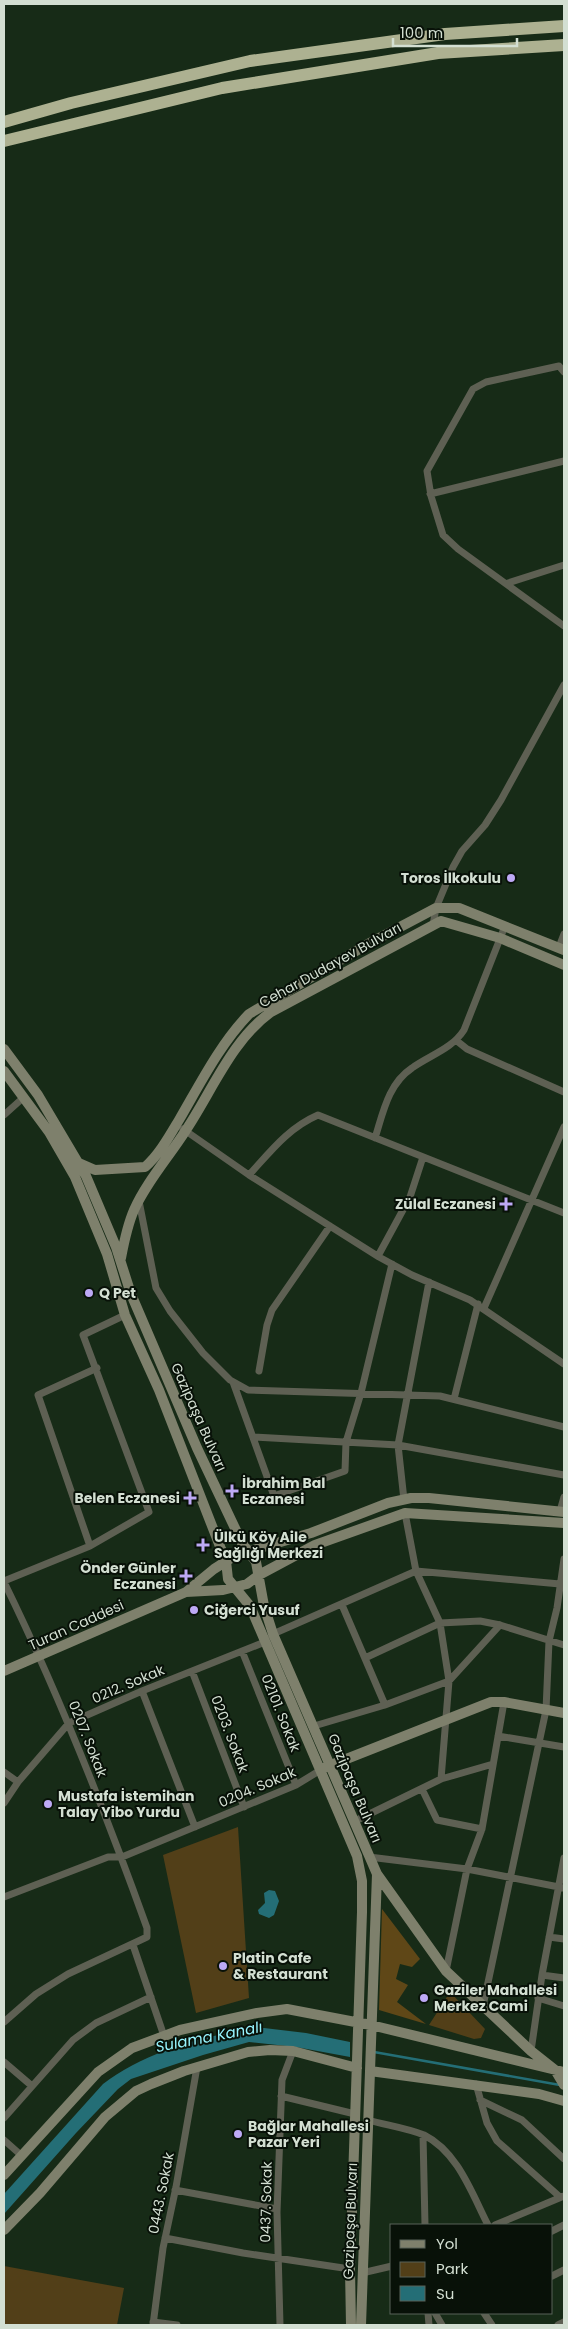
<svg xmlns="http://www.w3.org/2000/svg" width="568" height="2329" font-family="Poppins,sans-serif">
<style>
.green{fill:#523f18}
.forest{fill:#5f4717}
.water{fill:#246e76}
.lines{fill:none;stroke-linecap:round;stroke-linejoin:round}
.stream{stroke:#246e76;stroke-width:2.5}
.street{stroke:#5e6053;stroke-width:7}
.secondary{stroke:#7e806c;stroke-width:10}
.highway{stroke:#adb191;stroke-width:12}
.poi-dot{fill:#bda9f5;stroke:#081108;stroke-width:2}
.labels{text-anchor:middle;stroke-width:4;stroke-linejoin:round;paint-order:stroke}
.poi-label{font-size:14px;font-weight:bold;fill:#d3dfd2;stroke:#081108;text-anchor:start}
.street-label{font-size:14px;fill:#d3dfd2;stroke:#081108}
.water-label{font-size:15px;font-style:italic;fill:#97f4fe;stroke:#081108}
</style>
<rect width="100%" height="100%" fill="#172b17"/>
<path class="green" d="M 238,1827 L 249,1998 L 196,2013 L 163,1855 Z
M 450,1992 L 485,2029 L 481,2038 L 474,2039 L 429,2025 Z
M 4,2266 L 124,2288 L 117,2325 L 4,2325 Z"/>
<path class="forest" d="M 382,1909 L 420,1959 L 412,1967 L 400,1964 L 396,1979 L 408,1985 L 397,2002 L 426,2024 L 379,2010 Z"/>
<path class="water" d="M 269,1890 L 275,1891 L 279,1901 L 274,1915 L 269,1918 L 259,1914 L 258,1910 L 265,1903 L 264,1893 Z
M 264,2028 L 306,2033 L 350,2042 L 350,2057 L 296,2047 L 249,2042 L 203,2055 L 131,2079 L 118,2089 L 76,2133 L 4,2214 L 4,2194 L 103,2084 C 147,2051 209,2033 264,2028 Z"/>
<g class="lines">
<path class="stream" d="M 374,2052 L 560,2085"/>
<path class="street" d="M 564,372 L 559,366 L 486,382 L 473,389 L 427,471 L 431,496 L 443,535 L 458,549 L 564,626
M 430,494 L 564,461
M 508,583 L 564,565
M 433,925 L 436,908 L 453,867 L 462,851 L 485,825 L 501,800 L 564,685
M 559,947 L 564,934
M 457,1041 L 467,1049 L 564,1092
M 4,1115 L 24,1097
M 183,1129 L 249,1175 L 379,1257 L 412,1275 L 470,1300 L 564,1364
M 375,1138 C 383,1113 388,1084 412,1068 C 430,1055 452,1049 464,1030 L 505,926
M 249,1175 C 270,1152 288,1128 318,1115 L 564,1213
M 139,1201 L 156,1288 L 170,1311 L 203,1353 L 230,1380 L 248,1390 L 440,1396 L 564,1427
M 378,1256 L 410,1197 L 423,1157
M 484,1308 L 564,1127
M 259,1371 L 267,1325 L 272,1310 L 330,1226
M 233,1382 L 274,1496 L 345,1471 L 346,1442 L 361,1393 L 392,1264
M 454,1399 L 478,1304
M 253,1437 L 398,1445 L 564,1475
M 404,1500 L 398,1445 L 429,1282
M 560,1511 L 564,1497
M 405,1513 L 416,1571 L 440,1623 L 449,1681 L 441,1779
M 90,1546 L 38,1395 L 97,1368
M 4,1581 L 90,1546 L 149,1512 L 83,1335 L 125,1315
M 4,1582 C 59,1694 105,1811 147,1928 L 147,1937 L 68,1974 L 36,1994 L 4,2022
M 342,1605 L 385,1705
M 273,1634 L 416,1571 L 560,1584
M 242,1651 L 296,1785
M 365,1658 L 440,1623 L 480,1621 L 500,1625 L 564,1645
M 192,1671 L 244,1807
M 142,1691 L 195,1827
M 314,1726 L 385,1705 L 449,1681 L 500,1625
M 498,1736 L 564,1747
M 4,1772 L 18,1782
M 422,1789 L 437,1820 L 482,1829
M 4,1803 L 18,1782 L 69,1723 L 142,1691 L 265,1642
M 355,1821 L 441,1779 L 493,1764
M 369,1857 L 467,1869 L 564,1888
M 4,1897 L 108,1857 L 122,1857 L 296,1785 L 319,1771
M 549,1937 L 564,1939
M 133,1945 L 164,2036
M 446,1971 L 467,1869 L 482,1829 L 504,1702
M 542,1975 L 564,1978
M 538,1998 L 564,2006
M 483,2006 L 546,1710 L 549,1641 L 557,1608 L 564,1559
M 531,2051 L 542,1975 L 564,1858
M 4,2062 L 32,2086
M 476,2084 L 487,2123 L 497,2141 L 560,2197
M 281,2096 L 355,2114
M 480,2100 L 522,2120 L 564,2159
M 4,2118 L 73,2040 L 96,2023 L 151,1997
M 368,2120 C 385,2125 407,2128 424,2135 C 458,2152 472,2194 488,2225
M 423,2135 L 425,2225
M 4,2140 L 22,2156
M 175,2190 L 277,2209
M 495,2225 L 564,2196
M 552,2231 L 564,2225
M 165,2238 L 243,2253 L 350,2269
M 362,2273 L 392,2266
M 552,2276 L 564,2270
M 428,2313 L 429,2325
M 435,2313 L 442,2325
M 484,2313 L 492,2325
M 153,2322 L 177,2325
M 153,2325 L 163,2248 L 176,2187 L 197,2067
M 280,2325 L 277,2212 L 282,2080 L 293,2051
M 558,2325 L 564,2322"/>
<path class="secondary" d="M 4,1049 L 38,1095 L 86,1176 L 116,1247 L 131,1294 L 197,1448 L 242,1543 L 256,1562 L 264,1606 L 273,1634 L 377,1874 L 361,2325
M 4,1071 L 49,1132 L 75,1177 L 107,1254 L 125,1315 L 159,1390 L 221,1549 L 226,1561 L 228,1579 L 250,1606 L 357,1856 L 362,1881 L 362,1912 L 350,2269 L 351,2325
M 79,1163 L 95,1170 L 145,1167 C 159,1155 170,1135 179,1120 C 200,1084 220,1044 249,1014 L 368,944 L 436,908 L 459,908 L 564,950
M 121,1258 C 124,1242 127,1226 134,1210 C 147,1181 169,1157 186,1130 C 212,1091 232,1040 271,1012 L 441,921 L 500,938 L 564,965
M 186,1592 L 223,1590 L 247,1584 L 259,1575 L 315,1545 L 405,1513 L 564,1523
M 4,1671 L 186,1592 L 214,1569 L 236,1555 L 311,1533 L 388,1503 L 411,1498 L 429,1498 L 564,1512
M 326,1767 L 491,1702 L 504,1702 L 564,1713
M 377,1874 L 446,1971 L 531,2051 L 555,2070 L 564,2085
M 370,2071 L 539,2094 L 564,2101
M 4,2175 L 98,2072 L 132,2048 L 180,2030 L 257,2013 L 287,2009 L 371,2025 L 564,2072
M 4,2230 L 40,2193 L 105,2117 L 136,2091 L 151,2084 L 184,2071 L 248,2052 L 270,2050 L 293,2051 L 357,2068"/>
<path class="highway" d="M 4,122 L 71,103 L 250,61 L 445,34 L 564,26
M 4,141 L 222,88 L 438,53 L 564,45"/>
</g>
<g class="poi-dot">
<circle cx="511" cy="878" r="5"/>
<path d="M503.5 1196.5h5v5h5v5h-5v5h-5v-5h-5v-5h5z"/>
<circle cx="89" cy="1293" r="5"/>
<path d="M229.5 1483.5h5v5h5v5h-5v5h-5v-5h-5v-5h5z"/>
<path d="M187.5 1490.5h5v5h5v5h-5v5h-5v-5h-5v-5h5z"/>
<path d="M200.5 1537.5h5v5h5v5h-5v5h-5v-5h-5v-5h5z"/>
<path d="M183.5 1568.5h5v5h5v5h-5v5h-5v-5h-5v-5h5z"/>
<circle cx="194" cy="1610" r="5"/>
<circle cx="48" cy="1804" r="5"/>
<circle cx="223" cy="1966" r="5"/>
<circle cx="424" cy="1998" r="5"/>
<circle cx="238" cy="2134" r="5"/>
</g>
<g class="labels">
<g class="poi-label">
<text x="501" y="883" text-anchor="end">Toros İlkokulu</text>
<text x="496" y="1209" text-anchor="end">Zülal Eczanesi</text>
<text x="99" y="1298">Q Pet</text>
<text x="242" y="1488">İbrahim Bal<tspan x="242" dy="16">Eczanesi</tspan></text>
<text x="180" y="1503" text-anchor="end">Belen Eczanesi</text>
<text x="214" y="1542">Ülkü Köy Aile<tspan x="214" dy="16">Sağlığı Merkezi</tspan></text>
<text x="176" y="1573" text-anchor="end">Önder Günler<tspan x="176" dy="16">Eczanesi</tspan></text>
<text x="204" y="1615">Ciğerci Yusuf</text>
<text x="58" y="1801">Mustafa İstemihan<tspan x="58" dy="16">Talay Yibo Yurdu</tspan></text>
<text x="233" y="1963">Platin Cafe<tspan x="233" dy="16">&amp; Restaurant</tspan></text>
<text x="434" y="1995">Gaziler Mahallesi<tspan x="434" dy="16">Merkez Cami</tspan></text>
<text x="248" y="2131">Bağlar Mahallesi<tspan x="248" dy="16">Pazar Yeri</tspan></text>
</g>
<g class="street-label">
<text transform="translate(330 965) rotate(-29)" y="5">Cehar Dudayev Bulvarı</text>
<text transform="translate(199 1417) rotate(66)" y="5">Gazipaşa Bulvarı</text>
<text transform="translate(76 1625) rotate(-24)" y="5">Turan Caddesi</text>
<text transform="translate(128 1684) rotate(-23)" y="5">0212. Sokak</text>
<text transform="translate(281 1713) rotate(68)" y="5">02101. Sokak</text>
<text transform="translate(230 1734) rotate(69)" y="5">0203. Sokak</text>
<text transform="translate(88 1739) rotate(68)" y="5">0207. Sokak</text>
<text transform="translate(257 1787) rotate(-23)" y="5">0204. Sokak</text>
<text transform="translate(355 1788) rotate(67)" y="5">Gazipaşa Bulvarı</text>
<text transform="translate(161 2193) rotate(-79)" y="5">0443. Sokak</text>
<text transform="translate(266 2202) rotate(-89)" y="5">0437. Sokak</text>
<text transform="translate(350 2221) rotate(-88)" y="5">Gazipaşa Bulvarı</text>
</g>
<g class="water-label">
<text transform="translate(209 2037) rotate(-11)" y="5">Sulama Kanalı</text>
</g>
</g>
<rect width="568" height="2329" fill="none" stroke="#d3dfd2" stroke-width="10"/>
<rect x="390" y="2224" width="162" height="90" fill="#081108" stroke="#596359"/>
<rect x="400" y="2240" width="25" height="8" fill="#7e806c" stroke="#596359"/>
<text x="436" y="2249" font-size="15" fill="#d3dfd2">Yol</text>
<rect x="400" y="2262" width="25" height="15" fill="#523f18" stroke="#596359"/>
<text x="436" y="2274" font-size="15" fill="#d3dfd2">Park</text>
<rect x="400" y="2286" width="25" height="15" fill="#246e76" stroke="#596359"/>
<text x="436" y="2299" font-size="15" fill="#d3dfd2">Su</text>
<path d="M393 38v8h124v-8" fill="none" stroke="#d3dfd2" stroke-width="2.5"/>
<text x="400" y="38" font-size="15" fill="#d3dfd2" stroke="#081108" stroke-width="4" paint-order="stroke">100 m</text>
</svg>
